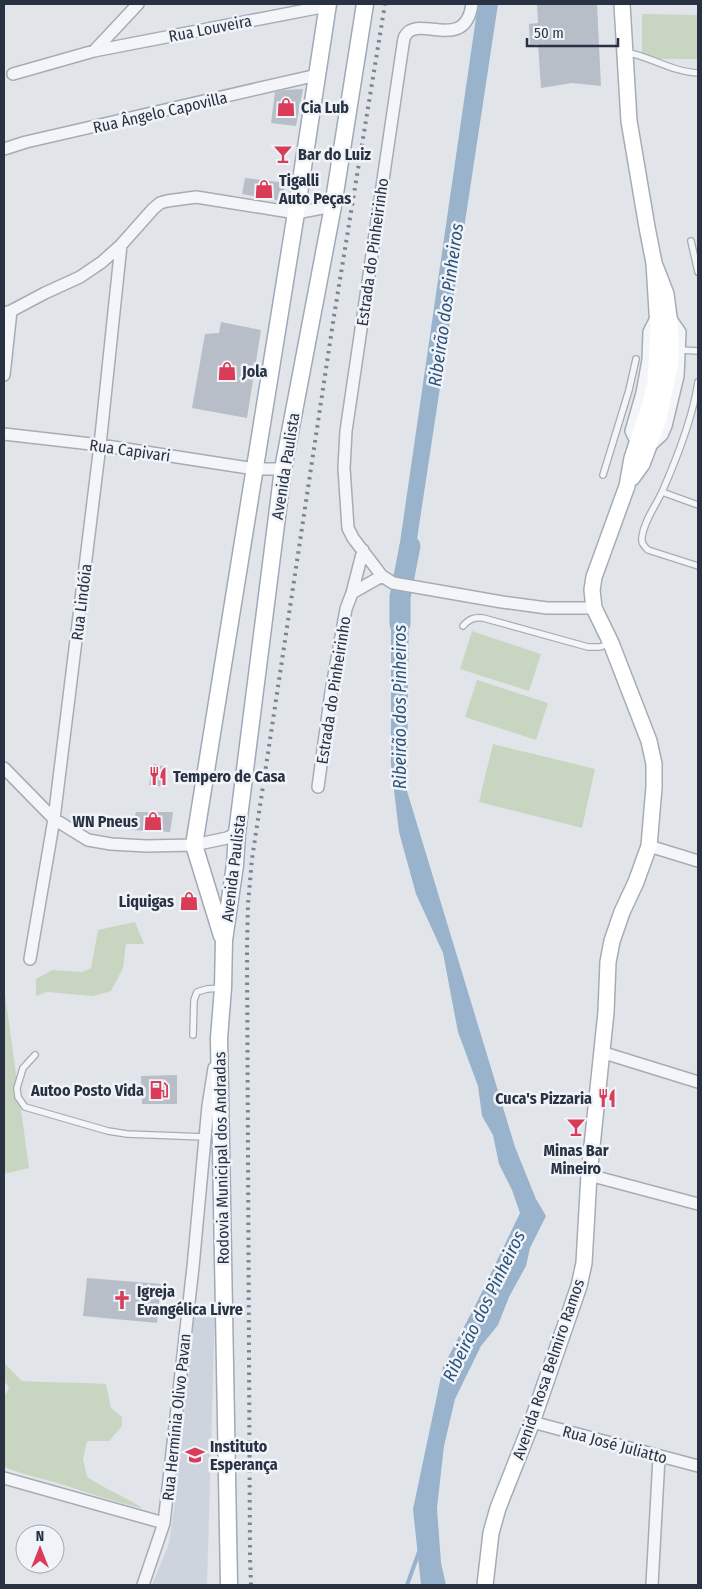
<svg xmlns="http://www.w3.org/2000/svg" width="702" height="1589" font-family="'Fira Sans Condensed',sans-serif">
<style>
.built{fill:#ced4dd}
.green{fill:#c7d5c1}
.water{fill:#99b3cd}
.lines{fill:none;stroke-linecap:round;stroke-linejoin:round}
.stream{stroke:#99b3cd;stroke-width:4}
.river{stroke:#99b3cd;stroke-width:21}
.building{fill:#b7bec8}
.lane-casing{stroke:#a6acb5;stroke-width:8}
.street-casing{stroke:#a6acb5;stroke-width:14}
.secondary-casing{stroke:#a6acb5;stroke-width:18}
.primary-casing{stroke:#9fa9b7;stroke-width:19}
.lane{stroke:#f4f5f8;stroke-width:5.5}
.street{stroke:#f4f5f8;stroke-width:11}
.secondary{stroke:#fff;stroke-width:15}
.primary{stroke:#fff;stroke-width:16}
.rail{stroke:#798495;stroke-width:4;stroke-dasharray:2.5 5;stroke-linecap:butt}
.labels{text-anchor:middle;stroke-width:5;stroke-linejoin:round;paint-order:stroke}
.street-label{font-size:16px;fill:#283243;stroke:#f0f4f8}
.poi-label{font-size:16px;font-weight:bold;fill:#283243;stroke:#f0f4f8;text-anchor:start}
.water-label{font-size:18px;font-style:italic;fill:#2e527b;stroke:#f0f4f8}
</style>
<rect width="100%" height="100%" fill="#e1e5ea"/>
<path class="built" d="M 215,1310 L 207,1585 L 152,1585 L 169,1544 L 175,1502 L 192,1311 Z"/>
<path class="green" d="M 642,14 L 698,15 L 698,59 L 642,59 Z
M 472,631 L 541,654 L 529,691 L 460,669 Z
M 477,680 L 548,703 L 536,740 L 465,717 Z
M 493,744 L 595,769 L 582,828 L 479,802 Z
M 135,922 L 144,944 L 126,944 L 123,968 L 111,991 L 93,996 L 47,992 L 36,996 L 36,979 L 52,970 L 82,972 L 91,968 L 98,930 Z
M 4,987 L 29,1168 L 4,1174 Z
M 4,1363 L 22,1381 C 50,1383 78,1382 106,1384 L 111,1408 L 122,1417 L 122,1426 L 109,1441 L 87,1441 L 83,1459 L 87,1477 C 104,1488 123,1496 141,1507 L 141,1508 C 116,1502 91,1494 67,1486 C 46,1479 24,1475 4,1467 L 4,1396 L 9,1389 L 7,1384 L 4,1382 Z"/>
<path class="water" d="M 478,4 L 498,4 L 411,579 L 396,570 Z
M 391,594 L 409,595 L 407,791 L 515,1147 L 536,1199 L 546,1216 L 530,1248 L 526,1266 L 509,1297 L 498,1325 L 481,1346 L 455,1399 L 444,1446 L 437,1508 L 441,1563 L 446,1585 L 421,1585 L 413,1509 L 443,1367 L 477,1302 L 520,1213 L 512,1190 L 499,1164 L 493,1135 L 482,1116 L 478,1086 L 458,1032 L 443,953 L 416,894 L 399,832 L 391,765 Z"/>
<g class="lines">
<path class="stream" d="M 407,1585 L 419,1552"/>
<path class="river" d="M 400,624 L 400,597 L 410,546"/>
</g>
<path class="building" d="M 537,4 L 597,4 L 601,86 L 572,83 L 541,88 L 538,44 L 530,45 L 529,24 L 538,23 Z
M 303,89 L 296,126 L 271,123 L 275,92 L 285,90 Z
M 245,178 L 286,183 L 281,201 L 242,194 Z
M 221,322 L 261,330 L 247,418 L 192,408 L 205,334 L 219,333 Z
M 154,764 L 166,767 L 164,787 L 149,785 Z
M 136,812 L 173,812 L 170,832 L 131,830 Z
M 177,1075 L 177,1104 L 142,1104 L 141,1076 Z
M 87,1278 L 161,1284 L 157,1323 L 83,1316 Z"/>
<g class="lines">
<g class="lane-casing">
<path id="lane" d="M 626,52 C 651,57 673,72 698,73
M 691,241 L 698,272
M 680,350 L 698,351
M 698,382 C 693,417 677,458 662,492 C 655,507 644,521 642,537 C 641,543 644,546 648,550 L 698,566
M 603,475 L 629,390 L 636,359
M 662,492 L 698,505
M 463,626 C 469,619 474,617 483,618 L 588,647 L 600,647 L 611,643
M 193,1035 L 194,1000 L 197,992 L 207,989 L 221,988
M 35,1055 L 23,1068 L 17,1088 L 18,1097 L 25,1107 L 108,1131 L 127,1134 L 205,1137"/>
</g>
<g class="street-casing">
<path id="street" d="M 472,4 C 465,54 418,13 405,36 C 403,40 403,47 402,51 L 346,431 L 344,468 L 348,528 L 353,538 L 382,576 L 393,583 L 502,602 L 547,608 L 594,608
M 94,51 L 138,4
M 13,74 L 94,51 L 327,6
M 4,149 L 26,142 L 317,75
M 4,313 L 11,311 L 45,293 L 80,277 L 102,262 L 121,245 L 153,209 L 160,203 L 167,201 L 196,197 L 296,213 L 333,206
M 657,316 L 669,316 L 680,332 L 678,376 L 666,426 L 662,435 L 650,446 L 637,444 L 631,431 L 642,393 L 648,360 L 649,332 Z
M 4,375 L 11,311
M 4,434 L 100,445 L 255,469 L 283,469
M 352,593 L 363,550
M 4,768 L 54,819 L 88,840 L 111,844 L 146,846 L 194,845 L 227,838 L 237,833
M 318,787 L 331,692 L 346,609 L 352,593 L 382,576
M 649,846 L 698,861
M 30,959 L 54,819 L 100,445 L 121,245
M 601,1052 L 698,1082
M 589,1175 L 698,1204
M 532,1422 L 698,1466
M 4,1478 L 164,1523
M 143,1585 L 164,1523 L 193,1267 L 208,1106 L 214,1068
M 652,1585 L 659,1457"/>
</g>
<g class="secondary-casing">
<path id="secondary" d="M 622,4 L 629,121 L 647,227 L 654,263 L 666,294 L 671,333 L 671,361 L 659,419 L 642,464 L 632,478
M 485,1585 L 491,1533 L 498,1508 L 532,1422 L 579,1286 L 584,1263 L 589,1175 L 606,1012 L 608,962 L 612,941 L 622,912 L 636,882 L 649,846 L 654,787 L 654,764 L 649,741 L 611,643 L 594,608 L 592,590 L 594,577 L 627,486 L 632,458 L 650,404 L 655,382 L 658,328 L 654,263"/>
</g>
<g class="primary-casing">
<path id="primary" d="M 222,936 L 194,845 L 296,213 L 328,4
M 229,1585 L 219,1038 L 223,988 L 224,940 L 235,865 L 237,833 L 283,469 L 333,206 L 365,4"/>
</g>
<use href="#lane" class="lane"/>
<use href="#street" class="street"/>
<use href="#secondary" class="secondary"/>
<use href="#primary" class="primary"/>
<path class="rail" d="M 251,1585 L 250,1557 L 247,948 L 248,904 L 252,859 L 334,316 L 385,4"/>
</g>
<defs>
<g id="shop-bare" transform="scale(1.5)"><path d="M-5-2.5h2.3a2.7 3.5 0 0 1 5.4 0H5L5.5 6h-11ZM-1.5-2.5h3a1.5 2.3 0 0 0-3 0Z" fill="#d93c58" stroke="#f0f4f8" stroke-width="2.5" paint-order="stroke"/></g>
<g id="bar-bare" transform="scale(1.5)"><path d="M-6-5H6L.8 .8V4.5H3.5V6h-7V4.5H-.8V.8Z" fill="#d93c58" stroke="#f0f4f8" stroke-width="2.5" paint-order="stroke"/></g>
<g id="restaurant-bare" transform="scale(1.5)"><path d="M-5-6h1v4h1v-4h1v4h1v-4h1v5L-1.5 .5V6h-2V.5L-5-1ZM5-6V6H3V1.5H1.5Q1.5-4 5-6Z" fill="#d93c58" stroke="#f0f4f8" stroke-width="2.5" paint-order="stroke"/></g>
<g id="fuel-bare" transform="scale(1.5)"><path d="M-5.5-6h7V0h2V4h1.3V-2.5L3-4.5l.8-.8L6-3V5H2.5V1h-1V6h-7ZM-4.2-4.7v3.2H.2V-4.7Z" fill="#d93c58" stroke="#f0f4f8" stroke-width="2.5" paint-order="stroke"/></g>
<g id="church-bare" transform="scale(1.5)"><path d="M-1.2-6h2.4v3.5h3.3v2.4h-3.3V6h-2.4V-.1h-3.3v-2.4h3.3Z" fill="#d93c58" stroke="#f0f4f8" stroke-width="2.5" paint-order="stroke"/></g>
<g id="school-bare" transform="scale(1.5)"><path d="M0-5L7-2L0 1L-7-2ZM-4 1L0 2.5L4 1V4Q0 6-4 4Z" fill="#d93c58" stroke="#f0f4f8" stroke-width="2.5" paint-order="stroke"/></g>
</defs>
<g fill-rule="evenodd">
<use href="#shop-bare" x="286" y="107"/>
<use href="#bar-bare" x="283" y="154"/>
<use href="#shop-bare" x="264" y="189"/>
<use href="#shop-bare" x="227" y="371"/>
<use href="#restaurant-bare" x="158" y="776"/>
<use href="#shop-bare" x="153" y="821"/>
<use href="#shop-bare" x="189" y="901"/>
<use href="#fuel-bare" x="159" y="1090"/>
<use href="#restaurant-bare" x="607" y="1098"/>
<use href="#bar-bare" x="576" y="1127"/>
<use href="#church-bare" x="122" y="1300"/>
<use href="#school-bare" x="195" y="1455"/>
</g>
<g class="labels">
<g class="street-label">
<text transform="translate(210 28) rotate(-11)" y="6">Rua Louveira</text>
<text transform="translate(160 112) rotate(-13)" y="6">Rua Ângelo Capovilla</text>
<text transform="translate(372 252) rotate(-82)" y="6">Estrada do Pinheirinho</text>
<text transform="translate(130 450) rotate(8)" y="6">Rua Capivari</text>
<text transform="translate(285 466) rotate(-81)" y="6">Avenida Paulista</text>
<text transform="translate(81 602) rotate(-83)" y="6">Rua Lindóia</text>
<text transform="translate(333 690) rotate(-81)" y="6">Estrada do Pinheirinho</text>
<text transform="translate(233 868) rotate(-83)" y="6">Avenida Paulista</text>
<text transform="translate(221 1158) rotate(-91)" y="6">Rodovia Municipal dos Andradas</text>
<text transform="translate(548 1369) rotate(-71)" y="6">Avenida Rosa Belmiro Ramos</text>
<text transform="translate(176 1417) rotate(-84)" y="6">Rua Hermínia Olivo Pavan</text>
<text transform="translate(615 1444) rotate(15)" y="6">Rua José Juliatto</text>
</g>
<g class="poi-label">
<text x="301" y="113">Cia Lub</text>
<text x="298" y="160">Bar do Luiz</text>
<text x="279" y="186">Tigalli<tspan x="279" dy="18">Auto Peças</tspan></text>
<text x="242" y="377">Jola</text>
<text x="173" y="782">Tempero de Casa</text>
<text x="138" y="827" text-anchor="end">WN Pneus</text>
<text x="174" y="907" text-anchor="end">Liquigas</text>
<text x="144" y="1096" text-anchor="end">Autoo Posto Vida</text>
<text x="592" y="1104" text-anchor="end">Cuca's Pizzaria</text>
<text x="576" y="1156" text-anchor="middle">Minas Bar<tspan x="576" dy="18">Mineiro</tspan></text>
<text x="137" y="1297">Igreja<tspan x="137" dy="18">Evangélica Livre</tspan></text>
<text x="210" y="1452">Instituto<tspan x="210" dy="18">Esperança</tspan></text>
</g>
<g class="water-label">
<text transform="translate(446 305) rotate(-82)" y="6">Ribeirão dos Pinheiros</text>
<text transform="translate(400 707) rotate(-90)" y="6">Ribeirão dos Pinheiros</text>
<text transform="translate(484 1306) rotate(-64)" y="6">Ribeirão dos Pinheiros</text>
</g>
</g>
<rect width="702" height="1589" fill="none" stroke="#283243" stroke-width="10"/>
<g transform="translate(40 1549)"><circle r="24" fill="#f0f4f8" stroke="#a0a6b0"/>
<path d="M0-4L9 19L0 12L-9 19Z" fill="#d93c58"/>
<text y="-8" font-size="14" font-weight="bold" text-anchor="middle" fill="#283243">N</text>
</g>
<path d="M527 38v8h91v-8" fill="none" stroke="#283243" stroke-width="2.5"/>
<text x="534" y="38" font-size="15" fill="#283243" stroke="#f0f4f8" stroke-width="4" paint-order="stroke">50 m</text>
</svg>
